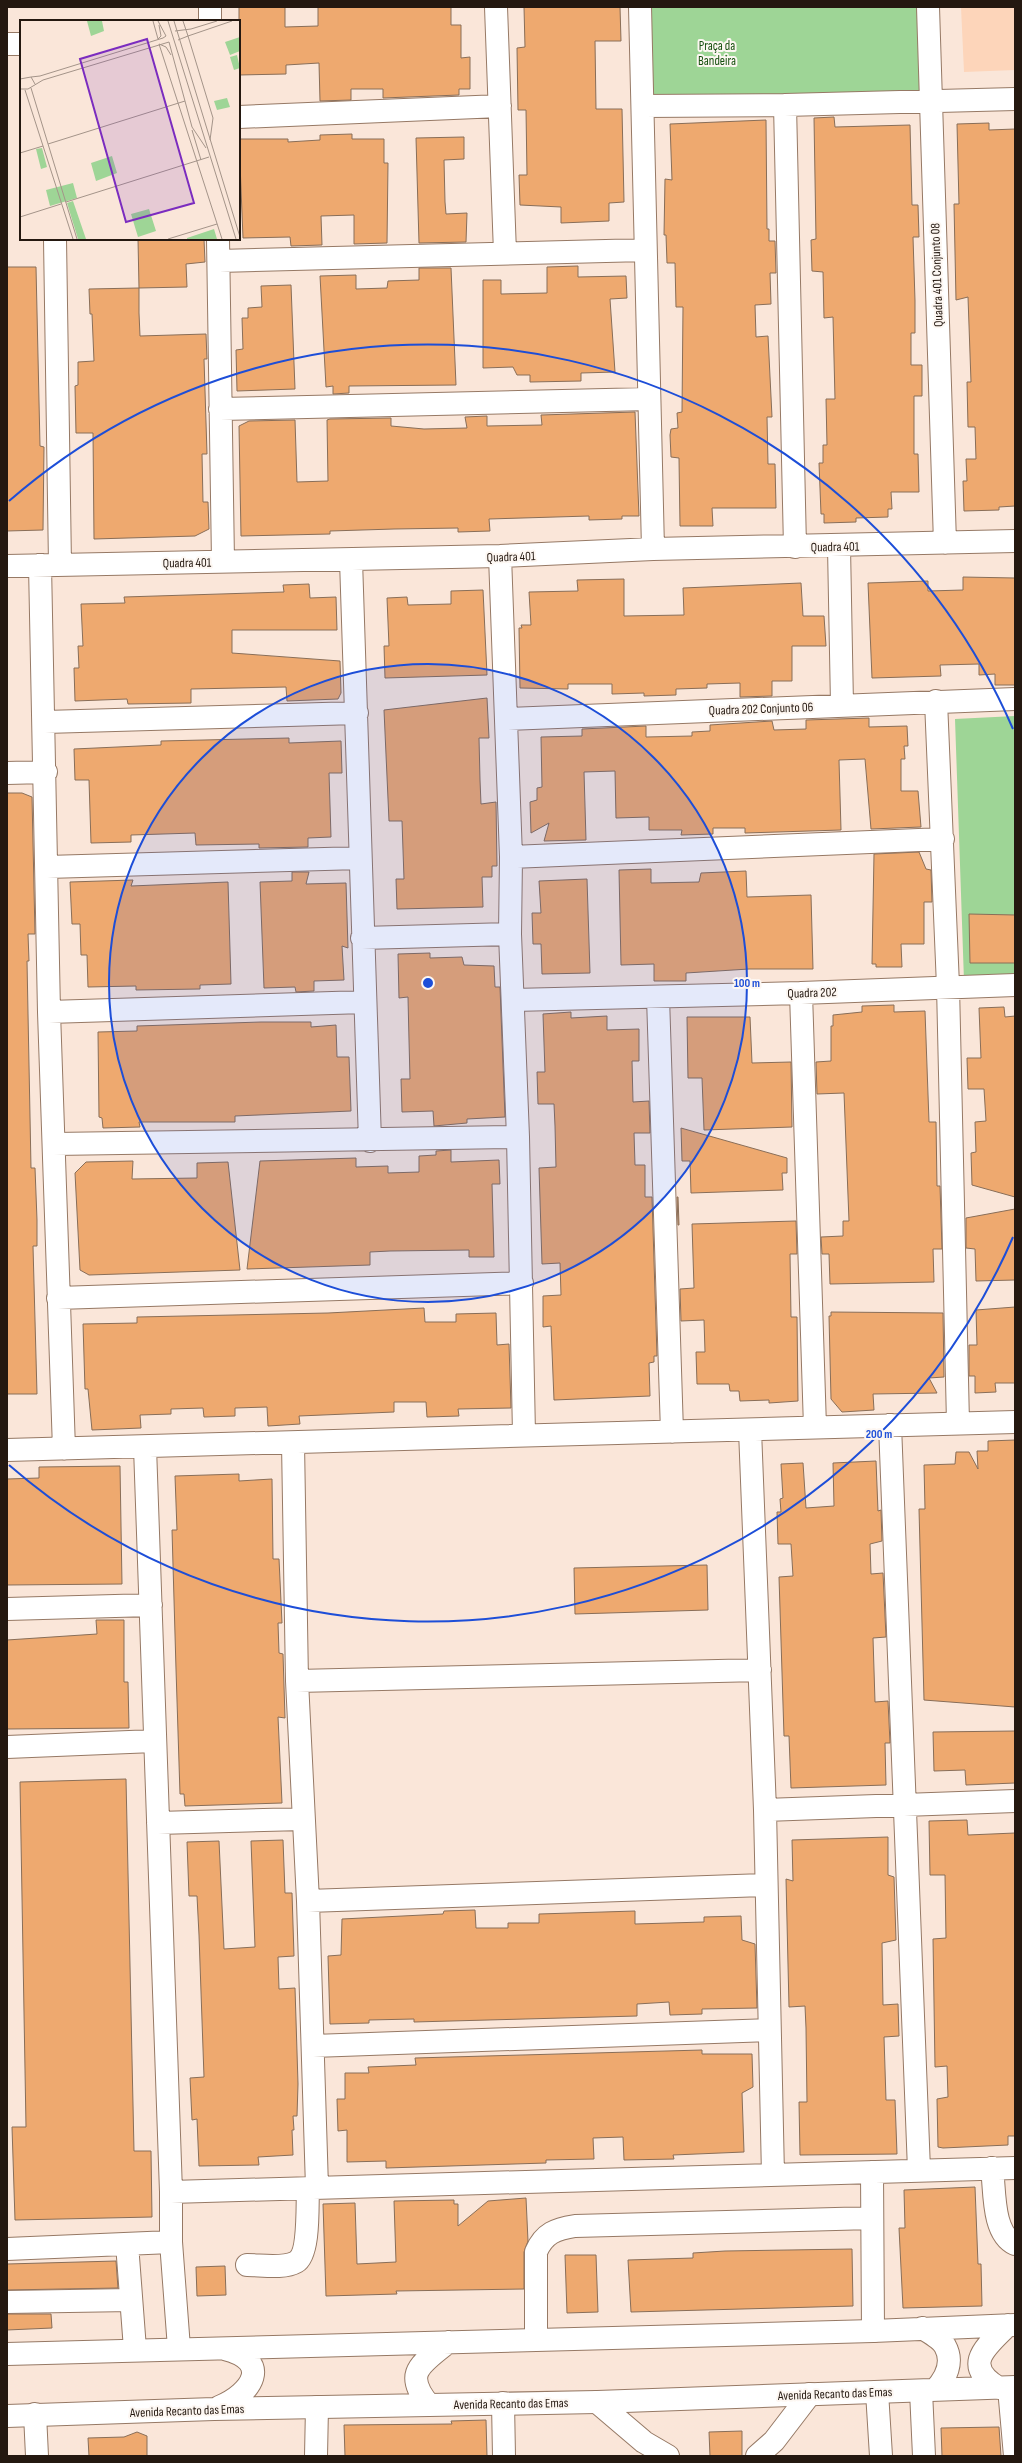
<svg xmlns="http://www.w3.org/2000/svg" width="1022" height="2463" font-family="'Sofia Sans Condensed',sans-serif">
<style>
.built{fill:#fdd5ba}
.green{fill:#9ed596}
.building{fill:#eea96f;stroke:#896e58}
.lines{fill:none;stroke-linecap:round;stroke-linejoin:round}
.minor-casing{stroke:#967965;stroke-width:24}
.major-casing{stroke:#967965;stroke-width:24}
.minor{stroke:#fff;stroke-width:22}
.major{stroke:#fff;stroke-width:22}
.ring{fill:none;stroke:#1d4ed8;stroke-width:2}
.labels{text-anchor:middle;stroke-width:4;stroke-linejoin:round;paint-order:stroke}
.park-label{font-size:13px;fill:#154f0d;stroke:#fdf7f2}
.street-label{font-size:13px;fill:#241810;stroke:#fdf7f2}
.inset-road{fill:none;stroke:#a49489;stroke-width:1}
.view{fill:#7b2cbf;fill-opacity:0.15;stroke:#7b2cbf;stroke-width:2}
.inset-edge{fill:none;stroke:#241810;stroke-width:2}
.centre{fill:#1d4ed8;stroke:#fdf7f2;stroke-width:2}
.ring-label{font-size:12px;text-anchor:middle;font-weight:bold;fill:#1d4ed8;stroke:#fdf7f2;stroke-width:4;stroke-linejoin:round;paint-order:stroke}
</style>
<rect width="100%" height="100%" fill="#fae6d9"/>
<path class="built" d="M 961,7 L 1015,7 L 1015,70 L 964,72 Z"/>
<path class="green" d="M 648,7 L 921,7 L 923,95 L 651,99 Z
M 1015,716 L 1015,978 L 964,981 L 955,719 Z"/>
<path class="building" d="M 239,7 L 285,7 L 285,27 L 318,26 L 318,7 L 451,7 L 451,25 L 461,25 L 461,58 L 470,57 L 470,89 L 459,89 L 459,95 L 383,98 L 383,89 L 351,89 L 351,100 L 320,101 L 319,63 L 286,65 L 286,74 L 239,75 Z
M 524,7 L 620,7 L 621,41 L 595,41 L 596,109 L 622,109 L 624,202 L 609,203 L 609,221 L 561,223 L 561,207 L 520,205 L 519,175 L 527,175 L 526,110 L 518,110 L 517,48 L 525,47 Z
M 834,117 L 835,127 L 910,125 L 912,205 L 918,205 L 919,237 L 913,237 L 915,301 L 915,333 L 911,333 L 911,365 L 922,365 L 922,396 L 914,396 L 914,454 L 918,454 L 919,492 L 891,492 L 892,509 L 888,509 L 888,517 L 856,518 L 856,522 L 824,523 L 824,514 L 821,514 L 819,463 L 823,463 L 823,445 L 827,445 L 826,399 L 835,399 L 833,317 L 824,318 L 823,272 L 812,271 L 811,240 L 816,239 L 814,118 Z
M 766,120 L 767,229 L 769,229 L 769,241 L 775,241 L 776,273 L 770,273 L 771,304 L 755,305 L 756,337 L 768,336 L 772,417 L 767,417 L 768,464 L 775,464 L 776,508 L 712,508 L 713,526 L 680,526 L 679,458 L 671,457 L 670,435 L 671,429 L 678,428 L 677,413 L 682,412 L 683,307 L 676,307 L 675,263 L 667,263 L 666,235 L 664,235 L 665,179 L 672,180 L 670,124 Z
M 989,123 L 989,130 L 1015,129 L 1015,506 L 999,507 L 999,510 L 964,511 L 963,481 L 967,481 L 966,459 L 976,459 L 975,427 L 968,427 L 967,382 L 971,382 L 968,297 L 956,300 L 954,204 L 959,204 L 957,124 Z
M 352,134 L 352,139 L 384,139 L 384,163 L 388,163 L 387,243 L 354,244 L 354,215 L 321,216 L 322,245 L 291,246 L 290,237 L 243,238 L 239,139 L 288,139 L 288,142 L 320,140 L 320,135 Z
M 464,137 L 464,159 L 444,160 L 445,202 L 446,214 L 467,213 L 466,242 L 419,243 L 416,138 Z
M 138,239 L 204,239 L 205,262 L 186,264 L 187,287 L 139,288 L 139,313 L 140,336 L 206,334 L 207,359 L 204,359 L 207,454 L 202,454 L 203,502 L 208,502 L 209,529 L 195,536 L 94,539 L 93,433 L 76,433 L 75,386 L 78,385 L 78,362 L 94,361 L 92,314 L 90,314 L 89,289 L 139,288 Z
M 578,266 L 578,277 L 626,276 L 627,298 L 610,299 L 615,372 L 581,373 L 581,381 L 530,382 L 530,375 L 517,375 L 513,367 L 483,368 L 483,280 L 501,280 L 501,294 L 547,293 L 547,267 Z
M 7,267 L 36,267 L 40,446 L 44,447 L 43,530 L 7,531 Z
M 419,268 L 451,268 L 456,385 L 349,386 L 349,393 L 333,394 L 333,386 L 326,387 L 320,276 L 356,275 L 356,289 L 387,288 L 388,281 L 419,280 Z
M 291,285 L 295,389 L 237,391 L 236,350 L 243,349 L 242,318 L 248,318 L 248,308 L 262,307 L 261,286 Z
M 635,412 L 639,516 L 622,516 L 622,519 L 589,520 L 589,516 L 489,519 L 490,531 L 458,532 L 458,528 L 394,529 L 330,531 L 330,534 L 241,536 L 239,426 L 249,421 L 295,420 L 297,482 L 328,481 L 327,420 L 330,419 L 391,418 L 391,426 L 424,429 L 467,428 L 465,417 L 487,416 L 487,426 L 542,425 L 541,415 Z
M 963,577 L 1015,578 L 1015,685 L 995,685 L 995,674 L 979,675 L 979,664 L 940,665 L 941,676 L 872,678 L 868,583 L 928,581 L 928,591 L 963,590 Z
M 624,579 L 624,616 L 684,615 L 683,588 L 801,583 L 803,616 L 824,616 L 826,646 L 792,646 L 792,681 L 772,681 L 772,696 L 740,697 L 740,683 L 707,684 L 707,688 L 676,689 L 676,695 L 644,696 L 644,693 L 612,694 L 612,684 L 568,684 L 568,689 L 520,688 L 519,628 L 522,628 L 521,625 L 531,625 L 529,592 L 578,591 L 577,580 Z
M 309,584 L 310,598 L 336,597 L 337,630 L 232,630 L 232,653 L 340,661 L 341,693 L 338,699 L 287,701 L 286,687 L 191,689 L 191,703 L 128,704 L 127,699 L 75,701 L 74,668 L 79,668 L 78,646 L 83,646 L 81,604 L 125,603 L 124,597 L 284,592 L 283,585 Z
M 483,590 L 487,675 L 385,678 L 384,646 L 389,646 L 387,598 L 407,597 L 408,605 L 451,604 L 451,591 Z
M 487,698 L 489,738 L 479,738 L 480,780 L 481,804 L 496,802 L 497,866 L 492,866 L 492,877 L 482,877 L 483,907 L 397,909 L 396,879 L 404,879 L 402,821 L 389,821 L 384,710 Z
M 869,718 L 869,727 L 907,726 L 908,746 L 904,746 L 905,759 L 901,759 L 901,791 L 918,791 L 921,827 L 871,829 L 865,759 L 839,760 L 841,830 L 745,833 L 745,828 L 713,828 L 713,834 L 681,835 L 682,830 L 649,830 L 649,817 L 616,818 L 615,771 L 584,772 L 586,840 L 544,841 L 549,823 L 531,833 L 530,802 L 537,800 L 537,788 L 542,787 L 541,737 L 582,736 L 582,729 L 646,726 L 646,737 L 692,736 L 692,732 L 710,731 L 710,725 L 772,721 L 774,730 L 806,729 L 806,720 Z
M 289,738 L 289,743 L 341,741 L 342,773 L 329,773 L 331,837 L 308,838 L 308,847 L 259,848 L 259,844 L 196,845 L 195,833 L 131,835 L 131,842 L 91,843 L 89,780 L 75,780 L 74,749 L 161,745 L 161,741 Z
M 7,793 L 22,793 L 32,797 L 35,934 L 28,934 L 29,961 L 27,961 L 31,1168 L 35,1168 L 37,1220 L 37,1246 L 33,1246 L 37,1394 L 7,1394 Z
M 919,852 L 926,869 L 931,870 L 932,902 L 924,902 L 924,944 L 901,944 L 902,967 L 876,967 L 876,964 L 872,964 L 874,854 Z
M 651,869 L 651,883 L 699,882 L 701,873 L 746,871 L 747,897 L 811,895 L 813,969 L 749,969 L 686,973 L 686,981 L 654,981 L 654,964 L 621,965 L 619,870 Z
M 292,872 L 309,872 L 306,884 L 346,883 L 348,948 L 342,946 L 344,980 L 314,981 L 314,991 L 296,992 L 295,987 L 264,988 L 260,882 L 292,881 Z
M 587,879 L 590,973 L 542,974 L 541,944 L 533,944 L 532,913 L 541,913 L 539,881 Z
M 133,880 L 131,886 L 228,882 L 231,984 L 200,985 L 200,989 L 136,990 L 136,986 L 88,987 L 87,955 L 81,955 L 80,924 L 72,924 L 70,882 Z
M 969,914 L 1015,915 L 1015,963 L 970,963 Z
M 430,953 L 430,958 L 462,957 L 464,965 L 494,966 L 495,987 L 500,987 L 505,1117 L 467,1119 L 467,1123 L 434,1126 L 433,1111 L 402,1112 L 401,1079 L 410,1079 L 409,1040 L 408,997 L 399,998 L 398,954 Z
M 894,1005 L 894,1012 L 925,1011 L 929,1122 L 936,1122 L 937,1186 L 940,1186 L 942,1249 L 933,1249 L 934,1282 L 830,1284 L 829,1254 L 822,1254 L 821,1237 L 843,1236 L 843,1221 L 849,1221 L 844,1093 L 817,1094 L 816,1062 L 831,1061 L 831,1026 L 833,1026 L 833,1015 L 862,1012 L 862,1006 Z
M 1004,1007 L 1005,1017 L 1015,1016 L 1015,1197 L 972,1185 L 971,1153 L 976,1152 L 975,1122 L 986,1121 L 984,1089 L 968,1089 L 967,1058 L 981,1058 L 979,1008 Z
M 571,1012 L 571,1018 L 607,1016 L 607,1030 L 639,1029 L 639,1061 L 632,1061 L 633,1102 L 649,1101 L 650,1133 L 634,1133 L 635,1165 L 645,1165 L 645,1197 L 652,1197 L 657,1356 L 654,1356 L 654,1362 L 649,1363 L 650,1396 L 554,1400 L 551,1326 L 543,1327 L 543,1296 L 561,1295 L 560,1263 L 542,1264 L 539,1168 L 556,1167 L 555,1126 L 554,1104 L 538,1104 L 537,1072 L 545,1072 L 543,1014 Z
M 687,1017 L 750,1017 L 752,1063 L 791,1062 L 792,1127 L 704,1130 L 702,1078 L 688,1078 Z
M 261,1022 L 311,1022 L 311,1027 L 336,1025 L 337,1057 L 349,1057 L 351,1111 L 235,1116 L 235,1122 L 139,1122 L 140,1127 L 103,1128 L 102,1118 L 99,1117 L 98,1032 L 137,1031 L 137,1026 Z
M 681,1128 L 787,1158 L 787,1173 L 782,1173 L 783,1190 L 691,1193 L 690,1161 L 682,1161 Z
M 451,1150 L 451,1162 L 499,1160 L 500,1184 L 492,1184 L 494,1257 L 469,1257 L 469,1250 L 390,1251 L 370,1252 L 370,1265 L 247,1269 L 260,1161 L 356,1158 L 356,1167 L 388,1166 L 388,1173 L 419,1172 L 419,1156 L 436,1155 L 436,1151 Z
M 133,1161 L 132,1179 L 197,1178 L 197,1163 L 228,1162 L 240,1270 L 89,1275 L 80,1270 L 75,1173 L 86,1162 Z
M 677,1197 L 678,1197 L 679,1225 L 678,1225 Z
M 1015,1209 L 1015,1280 L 976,1281 L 975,1249 L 966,1248 L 966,1218 Z
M 796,1221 L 797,1254 L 790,1254 L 791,1317 L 797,1317 L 798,1401 L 769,1403 L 769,1400 L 740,1401 L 739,1391 L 730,1391 L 729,1384 L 697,1384 L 696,1352 L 705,1352 L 704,1320 L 681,1321 L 680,1289 L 694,1288 L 692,1224 Z
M 1015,1307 L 1015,1383 L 995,1383 L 996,1392 L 975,1393 L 975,1376 L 969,1376 L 969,1345 L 977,1345 L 976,1310 Z
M 424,1308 L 425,1322 L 456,1322 L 456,1314 L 496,1313 L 497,1345 L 509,1344 L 511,1408 L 458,1409 L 459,1416 L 427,1417 L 426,1402 L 394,1402 L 394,1412 L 299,1416 L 300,1424 L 268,1426 L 267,1407 L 235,1408 L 235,1416 L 204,1417 L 203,1408 L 171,1409 L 171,1414 L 140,1415 L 141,1428 L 92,1430 L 88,1389 L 85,1389 L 83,1324 L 137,1323 L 137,1317 L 328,1313 Z
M 831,1312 L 943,1313 L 944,1377 L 929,1378 L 937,1393 L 873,1394 L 874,1410 L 842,1412 L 831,1399 L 829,1316 L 831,1316 Z
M 1015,1440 L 1015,1707 L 924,1700 L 919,1509 L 925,1509 L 924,1465 L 955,1464 L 956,1452 L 969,1452 L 978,1469 L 977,1451 L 988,1451 L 988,1441 Z
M 876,1461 L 878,1511 L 881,1510 L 882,1541 L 870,1544 L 871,1574 L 883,1573 L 886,1637 L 873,1638 L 875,1702 L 888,1701 L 890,1743 L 885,1743 L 886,1785 L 791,1788 L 789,1736 L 784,1736 L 779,1577 L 793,1576 L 791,1544 L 778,1544 L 777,1512 L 781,1512 L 780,1499 L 783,1498 L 781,1464 L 803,1463 L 806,1508 L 834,1506 L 833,1463 Z
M 120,1466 L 122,1584 L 7,1585 L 7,1479 L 39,1478 L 39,1467 Z
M 239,1474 L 239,1481 L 272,1479 L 273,1559 L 279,1559 L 282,1623 L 278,1623 L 279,1653 L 283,1654 L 285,1718 L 278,1717 L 282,1803 L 185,1806 L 184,1794 L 180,1794 L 176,1669 L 172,1530 L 177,1530 L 175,1476 Z
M 707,1565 L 708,1610 L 575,1614 L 574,1568 Z
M 96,1620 L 124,1620 L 124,1682 L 128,1682 L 129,1728 L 7,1729 L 7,1640 L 97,1634 Z
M 1015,1731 L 1015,1783 L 966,1785 L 965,1770 L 934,1771 L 933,1732 Z
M 126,1779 L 134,2151 L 151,2151 L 152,2217 L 15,2220 L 12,2127 L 26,2127 L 20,1782 Z
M 967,1820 L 968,1835 L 1015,1833 L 1015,2136 L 1008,2136 L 1008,2145 L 943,2148 L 938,2147 L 937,2099 L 948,2097 L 947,2066 L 935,2067 L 933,1939 L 946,1938 L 945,1875 L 930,1875 L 929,1821 Z
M 888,1837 L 888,1875 L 894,1877 L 896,1940 L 882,1943 L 883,2005 L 898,2004 L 899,2036 L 884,2037 L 886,2100 L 895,2100 L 897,2154 L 800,2155 L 799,2102 L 807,2102 L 806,2028 L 805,2006 L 789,2007 L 786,1879 L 793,1881 L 792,1840 Z
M 283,1840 L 285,1893 L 292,1893 L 294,1956 L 278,1957 L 279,1989 L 295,1988 L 298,2084 L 297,2116 L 293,2116 L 294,2130 L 292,2130 L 293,2155 L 258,2157 L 259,2165 L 199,2166 L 197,2119 L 192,2120 L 190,2078 L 204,2077 L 199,1935 L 197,1896 L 189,1896 L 187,1842 L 219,1841 L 224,1949 L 255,1947 L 251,1841 Z
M 475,1910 L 476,1928 L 508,1928 L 508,1923 L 539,1923 L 539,1914 L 635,1911 L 635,1924 L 704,1922 L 704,1917 L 741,1916 L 742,1940 L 755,1944 L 757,2008 L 702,2009 L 702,2014 L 670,2015 L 669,2002 L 637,2004 L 637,2016 L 414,2022 L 414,2019 L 369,2020 L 369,2023 L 330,2024 L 328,1956 L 341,1955 L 342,1919 L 443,1914 L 444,1911 Z
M 702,2050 L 702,2054 L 752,2054 L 753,2087 L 742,2093 L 744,2152 L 673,2155 L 674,2159 L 624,2160 L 623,2137 L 593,2138 L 594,2159 L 546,2160 L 546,2163 L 386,2168 L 386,2161 L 347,2162 L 347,2130 L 338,2131 L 337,2099 L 345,2099 L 345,2073 L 369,2073 L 368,2067 L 416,2065 L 415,2058 Z
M 975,2187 L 978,2264 L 981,2264 L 982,2306 L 903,2308 L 899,2228 L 905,2228 L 904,2190 Z
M 526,2198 L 528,2241 L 524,2252 L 524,2289 L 396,2291 L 397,2294 L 326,2296 L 323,2204 L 355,2203 L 357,2264 L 396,2262 L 394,2201 L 454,2200 L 454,2204 L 458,2204 L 458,2226 L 488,2201 Z
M 852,2249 L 853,2306 L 631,2312 L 628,2260 L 693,2258 L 693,2253 L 725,2251 Z
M 565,2255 L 596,2255 L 598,2312 L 567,2313 Z
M 116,2261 L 118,2288 L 7,2290 L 7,2264 Z
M 225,2266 L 226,2295 L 197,2296 L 196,2267 Z
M 7,2314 L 51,2314 L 52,2328 L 7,2330 Z
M 486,2420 L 487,2456 L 345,2456 L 344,2425 L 452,2424 L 451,2421 Z
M 999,2427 L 1001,2456 L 942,2456 L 941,2428 Z
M 742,2431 L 742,2456 L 710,2456 L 709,2432 Z
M 137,2432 L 147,2436 L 147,2456 L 89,2456 L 88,2438 L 124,2437 Z"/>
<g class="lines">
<g class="minor-casing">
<path id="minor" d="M 210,7 L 210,21
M 496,7 L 505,253
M 640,7 L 653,549
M 928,7 L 945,543
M 7,44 L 21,44
M 785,105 L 795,547
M 643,106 L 785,105 L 1015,99
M 239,117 L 500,106
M 55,239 L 60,565
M 218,239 L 223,561
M 219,261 L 645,250
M 220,409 L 649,399
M 839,547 L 842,705
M 500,556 L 511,857 L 510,934 L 518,1137 L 524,1434
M 351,560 L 370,1141
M 40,565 L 49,1012 L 64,1449
M 7,566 L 500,556 L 653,549 L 1015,541
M 936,701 L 948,986 L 958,1423
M 506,719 L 1015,699
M 45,722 L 357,713
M 7,773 L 46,772
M 511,857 L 943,839
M 47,867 L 360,858
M 362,938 L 510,934
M 801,993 L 815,1427
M 658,997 L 672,1432
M 513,1000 L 801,993 L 1015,985
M 49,1012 L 364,1002
M 54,1144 L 518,1137
M 58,1298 L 522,1283
M 890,1425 L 919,2170
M 750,1430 L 765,1810 L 773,2175
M 293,1443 L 297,1681 L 308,1901 L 317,2187
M 145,1447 L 171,2192 L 1015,2168
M 7,1450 L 1015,1422
M 7,1609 L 151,1605
M 297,1681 L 760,1670
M 7,1747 L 154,1741
M 765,1810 L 1015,1801
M 158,1823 L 303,1819
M 308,1901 L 766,1885
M 313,2046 L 769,2030
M 992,2168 C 995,2191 992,2233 1015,2244
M 872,2172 L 873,2331
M 171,2192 L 171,2242 L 179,2348
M 127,2244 L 135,2349
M 7,2249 L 171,2242
M 247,2265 C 261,2265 284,2269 296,2262 C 310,2254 307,2203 308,2188
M 7,2302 L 131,2300
M 536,2339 L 536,2252 C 544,2233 556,2229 575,2226 L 872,2218
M 1009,2388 L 1015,2456
M 921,2391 L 924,2456
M 877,2392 L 881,2456
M 597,2402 L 644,2442 L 668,2456
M 503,2403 L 504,2456
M 35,2414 L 37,2456
M 316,2456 L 317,2407
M 757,2456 L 774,2441 L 810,2394"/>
</g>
<g class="major-casing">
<path id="major" d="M 922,2328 C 929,2332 941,2339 945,2346 C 954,2362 946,2378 935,2390
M 7,2354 L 873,2331 L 1015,2325
M 999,2388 C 961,2365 986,2347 1008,2325
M 429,2405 C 402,2372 422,2364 448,2342
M 219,2407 C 253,2393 272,2361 225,2349
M 7,2416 L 214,2409 L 597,2402 L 1015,2387"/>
</g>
<use href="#minor" class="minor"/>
<use href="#major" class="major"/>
</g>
<circle cx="428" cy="983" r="319" fill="#1d4ed8" fill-opacity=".12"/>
<g class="ring">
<circle cx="428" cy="983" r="319"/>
<path d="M1013 1237A638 638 0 0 1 9 1465M9 501A638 638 0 0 1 1013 729"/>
</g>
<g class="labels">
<g class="park-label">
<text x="717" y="50">Praça da<tspan x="717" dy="15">Bandeira</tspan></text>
</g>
<g class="street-label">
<text transform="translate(936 275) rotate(-92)" y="5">Quadra 401 Conjunto 08</text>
<text transform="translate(835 546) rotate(-1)" y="5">Quadra 401</text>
<text transform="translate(511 556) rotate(-2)" y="5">Quadra 401</text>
<text transform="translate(187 562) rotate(-1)" y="5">Quadra 401</text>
<text transform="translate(761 708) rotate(-2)" y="5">Quadra 202 Conjunto 06</text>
<text transform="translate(812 992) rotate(-2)" y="5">Quadra 202</text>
<text transform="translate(835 2393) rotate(-2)" y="5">Avenida Recanto das Emas</text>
<text transform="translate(511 2403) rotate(-1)" y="5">Avenida Recanto das Emas</text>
<text transform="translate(187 2410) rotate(-2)" y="5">Avenida Recanto das Emas</text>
</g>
</g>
<g transform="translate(20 20)">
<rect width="220" height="220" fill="#fae6d9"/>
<path d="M 67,1 L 82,1 L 84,11 L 71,16 ZM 220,17 L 220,31 L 210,35 L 205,22 ZM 217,35 L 220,48 L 214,50 L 210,37 ZM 207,78 L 210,87 L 197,90 L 194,81 ZM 22,128 L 27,147 L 21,149 L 16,129 ZM 92,136 L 97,153 L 76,161 L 71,143 ZM 53,163 L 57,178 L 30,186 L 26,170 ZM 53,181 L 66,219 L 58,219 L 47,183 ZM 129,189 L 136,211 L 118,217 L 111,194 ZM 194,209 L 197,219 L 167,219 L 167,218 Z" fill="#9ed596"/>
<path class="inset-road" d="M 133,1 L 138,19M 148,1 L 216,219M 154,1 L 220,217M 155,11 L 171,9 L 197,1M 138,19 L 141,16 L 139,5M 158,20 L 168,16 L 163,1M 139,24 L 202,219M 139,24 L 146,27 L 151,35M 11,57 L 20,56 L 143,18 L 146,16 L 138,1M 0,59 L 11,57 L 15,64M 11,68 L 57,219M 0,69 L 8,69 L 23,60 L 149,22 L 172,107 L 186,128M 5,70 L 53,219M 172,110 L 181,140M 190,120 L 193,98 L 168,16 L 212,1M 28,124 L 165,81M 0,133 L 23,126M 46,182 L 189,137M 0,197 L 41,184M 148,219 L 197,204"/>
<path class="view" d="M 127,19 L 174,183 L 106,202 L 60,39 Z"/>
<rect width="220" height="220" class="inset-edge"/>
</g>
<circle cx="428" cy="983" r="6" class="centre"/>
<g class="ring-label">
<text x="747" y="987">100 m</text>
<text x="879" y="1438">200 m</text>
</g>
<rect width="1022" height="2463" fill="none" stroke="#241810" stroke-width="16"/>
</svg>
